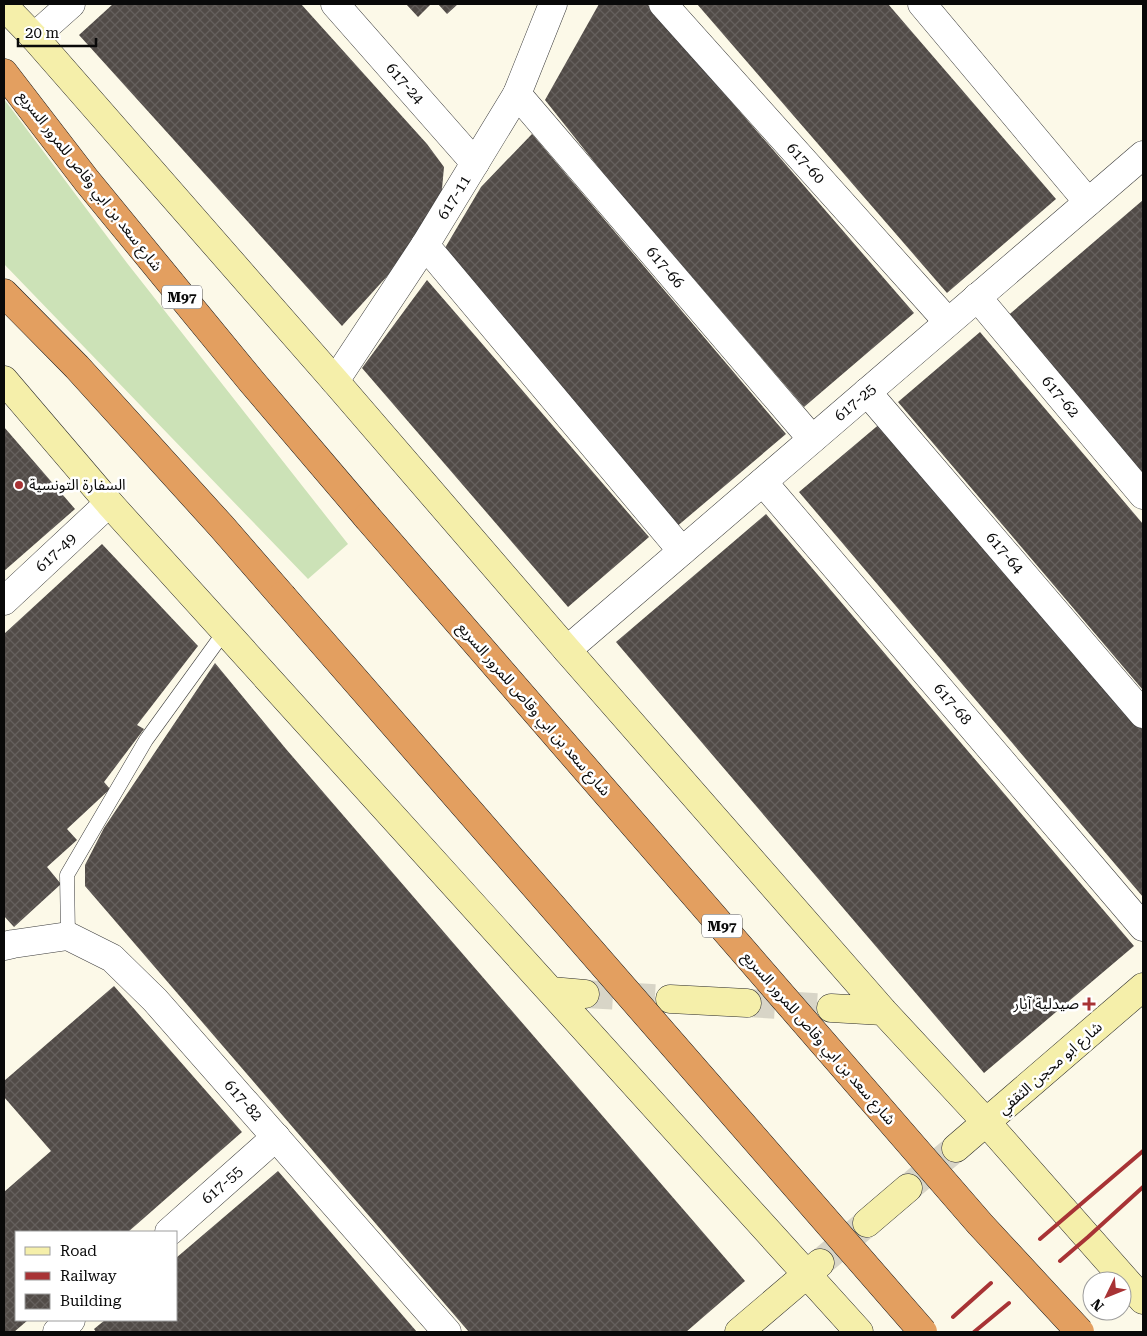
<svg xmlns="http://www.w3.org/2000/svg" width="1147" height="1336" font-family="'Roboto Serif','Noto Sans Arabic',serif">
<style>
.grass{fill:#cce2b7}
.building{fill:url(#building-cross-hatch)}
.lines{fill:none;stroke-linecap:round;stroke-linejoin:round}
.secondary-tunnel{stroke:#d8d5c7;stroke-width:28;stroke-dasharray:28 14;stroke-linecap:butt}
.lane-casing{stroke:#3c3c3c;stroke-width:15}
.street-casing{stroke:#3c3c3c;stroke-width:29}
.secondary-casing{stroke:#2b2b2b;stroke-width:29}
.highway-casing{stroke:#1a1a1a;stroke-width:29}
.lane{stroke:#fff;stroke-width:14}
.street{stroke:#fff;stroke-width:28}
.secondary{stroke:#f5efaa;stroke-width:28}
.highway{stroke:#e39f60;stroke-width:28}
.rail{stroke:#a83335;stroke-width:4}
.highway-bridge-casing{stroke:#1a1a1a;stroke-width:29;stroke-linecap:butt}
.highway-bridge{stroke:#e39f60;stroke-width:28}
.poi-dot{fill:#a83335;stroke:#fff;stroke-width:2}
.labels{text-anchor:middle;stroke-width:5;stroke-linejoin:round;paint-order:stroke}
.shield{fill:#fff;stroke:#535353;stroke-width:1}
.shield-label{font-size:14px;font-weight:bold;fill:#090909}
.street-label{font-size:15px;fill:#090909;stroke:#fff}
.poi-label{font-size:15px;fill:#090909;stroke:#fff;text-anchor:start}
</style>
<defs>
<pattern id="building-cross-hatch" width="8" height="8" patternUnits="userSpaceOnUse" patternTransform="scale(1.25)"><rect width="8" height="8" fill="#514b47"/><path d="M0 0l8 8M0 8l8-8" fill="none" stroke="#65605d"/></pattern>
</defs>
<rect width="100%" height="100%" fill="#fcf9e8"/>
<path class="grass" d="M 4,99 L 127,263 L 348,544 L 308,579 L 4,264 Z"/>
<path class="building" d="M 113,4 L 301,4 L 427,144 L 444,167 L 441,200 L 409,252 L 342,326 L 79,35 Z
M 406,4 L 431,4 L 418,17 Z
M 438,4 L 458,4 L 447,14 Z
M 599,4 L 647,4 L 914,313 L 804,407 L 607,178 L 545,100 Z
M 697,4 L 888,4 L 1056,199 L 947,293 Z
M 532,134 L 786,434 L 675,528 L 442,253 L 481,187 Z
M 1143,200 L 1143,480 L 1005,318 Z
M 427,280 L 649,537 L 568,607 L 362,368 Z
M 980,332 L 1143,524 L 1143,690 L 898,402 Z
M 882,422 L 1143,730 L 1143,897 L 799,492 Z
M 4,427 L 75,509 L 4,571 Z
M 766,514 L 1134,946 L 984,1073 L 616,642 Z
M 102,544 L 198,646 L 137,725 L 144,729 L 104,782 L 110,789 L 67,829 L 77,840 L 47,867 L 61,884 L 14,927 L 4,916 L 4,634 Z
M 215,663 L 286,749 L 745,1281 L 686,1332 L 469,1332 L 85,886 L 85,865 L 104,828 Z
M 114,986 L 242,1132 L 128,1232 L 16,1232 L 16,1320 L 28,1320 L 14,1332 L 4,1332 L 4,1192 L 51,1151 L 4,1097 L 4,1081 Z
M 278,1171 L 417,1332 L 96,1332 L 94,1329 L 105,1320 L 176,1320 L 176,1258 Z"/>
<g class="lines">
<path class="secondary-tunnel" d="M 585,994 L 670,999
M 747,1003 L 831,1008
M 908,1188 L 956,1148
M 820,1263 L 867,1223"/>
<g class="lane-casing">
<path id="lane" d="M 68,936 L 67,875 L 146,740 L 225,631"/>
</g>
<g class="street-casing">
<g id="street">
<path id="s1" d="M 335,4 L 475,163"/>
<path id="s2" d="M 663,4 L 948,322"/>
<path d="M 922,4 L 1088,202"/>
<path d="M 34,37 L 71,4"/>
<path id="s3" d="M 517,94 L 812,439"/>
<path d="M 425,245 L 682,551"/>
<path id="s4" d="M 977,297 L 1143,495"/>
<path id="s5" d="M 335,381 L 425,245 L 517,94 L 553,4"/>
<path id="s6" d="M 867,392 L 1143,714"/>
<path id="s7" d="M 763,482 L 1143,927"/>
<path id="s8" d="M 4,601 L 109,503"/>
<path id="s9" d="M 567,650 L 1143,155"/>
<path id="s10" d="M 4,946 L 13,944 L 68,936 L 112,958 L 155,1000 L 447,1332"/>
<path id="s11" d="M 169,1232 L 276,1137"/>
<path d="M 57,1332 L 71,1320"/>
</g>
</g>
<g class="secondary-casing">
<path id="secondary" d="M 4,6 L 34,37 L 335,381 L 567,650 L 883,1011 L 986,1122 L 1143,1300
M 4,380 L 109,503 L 859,1332
M 551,991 L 585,994
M 670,999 L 747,1003
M 831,1008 L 883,1011
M 956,1148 L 1143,987
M 867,1223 L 908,1188
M 739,1332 L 820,1263"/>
</g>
<g class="highway-casing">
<path id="highway" d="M 4,73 L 87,181 L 252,382 L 367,517
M 4,293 L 77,367 L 222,527 L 282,596"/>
</g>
<use href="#lane" class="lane"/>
<use href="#street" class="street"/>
<use href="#secondary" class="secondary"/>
<use href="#highway" class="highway"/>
<path class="rail" d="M 1040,1239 L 1143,1151
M 1060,1261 L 1088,1237 L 1143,1187
M 953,1317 L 991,1283
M 974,1332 L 1009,1303"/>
<g class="highway-bridge-casing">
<path id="highway-bridge" d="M 367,517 L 980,1224 L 1080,1332
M 282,596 L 923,1332"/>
</g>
<use href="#highway-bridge" class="highway-bridge"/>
</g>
<g class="poi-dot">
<circle cx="19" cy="485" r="5"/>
<path d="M1086.5 996.5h5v5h5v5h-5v5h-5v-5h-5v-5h5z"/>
</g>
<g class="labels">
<g class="shield">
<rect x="162" y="285.5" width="40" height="23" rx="4"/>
<rect x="702" y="914.5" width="40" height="23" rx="4"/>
</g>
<g class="shield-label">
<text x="182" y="302">M97</text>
<text x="722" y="931">M97</text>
</g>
<g class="street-label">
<text dy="5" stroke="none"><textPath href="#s1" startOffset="106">617-24</textPath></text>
<text dy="5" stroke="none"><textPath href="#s2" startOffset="214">617-60</textPath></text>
<text transform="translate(90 181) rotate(52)" y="5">شارع سعد بن ابي وقاص للمرور السريع</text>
<text dy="5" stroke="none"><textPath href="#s5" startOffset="219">617-11</textPath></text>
<text dy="5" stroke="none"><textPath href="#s3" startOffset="228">617-66</textPath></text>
<text dy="5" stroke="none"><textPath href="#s4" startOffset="130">617-62</textPath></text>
<text dy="5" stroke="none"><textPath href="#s9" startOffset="380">617-25</textPath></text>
<text dy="5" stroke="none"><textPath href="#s8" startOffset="71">617-49</textPath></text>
<text dy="5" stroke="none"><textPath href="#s6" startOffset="212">617-64</textPath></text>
<text dy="5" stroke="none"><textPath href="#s7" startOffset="292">617-68</textPath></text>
<text transform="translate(534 709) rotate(49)" y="5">شارع سعد بن ابي وقاص للمرور السريع</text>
<text transform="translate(819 1038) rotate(49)" y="5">شارع سعد بن ابي وقاص للمرور السريع</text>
<text transform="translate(1050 1068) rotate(-41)" y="5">شارع ابو محجن الثقفي</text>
<text dy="5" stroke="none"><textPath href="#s10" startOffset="308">617-82</textPath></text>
<text dy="5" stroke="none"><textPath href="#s11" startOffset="71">617-55</textPath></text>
</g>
<g class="poi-label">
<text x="29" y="490">السفارة التونسية</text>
<text x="1079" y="1009" text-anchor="end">صيدلية آيار</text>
</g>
</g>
<rect width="1147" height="1336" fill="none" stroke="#090909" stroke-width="10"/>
<rect x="15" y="1231" width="162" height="90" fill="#ffffff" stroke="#9d9d9d"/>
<rect x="25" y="1247" width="25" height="8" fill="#f5efaa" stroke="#9d9d9d"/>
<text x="60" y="1256" font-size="15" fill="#090909">Road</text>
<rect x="25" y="1272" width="25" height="8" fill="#a83335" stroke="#9d9d9d"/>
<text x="60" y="1281" font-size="15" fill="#090909">Railway</text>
<rect x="25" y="1294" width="25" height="15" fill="url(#building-cross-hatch)" stroke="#9d9d9d"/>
<text x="60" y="1306" font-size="15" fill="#090909">Building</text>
<g transform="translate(1107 1296) rotate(227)"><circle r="24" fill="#ffffff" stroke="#9d9d9d"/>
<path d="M0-4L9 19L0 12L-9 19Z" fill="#a83335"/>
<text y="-8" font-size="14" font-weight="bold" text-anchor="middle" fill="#090909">N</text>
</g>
<path d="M18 38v8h78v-8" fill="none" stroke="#090909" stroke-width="2.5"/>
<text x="25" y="38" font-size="15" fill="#090909" stroke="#ffffff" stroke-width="4" paint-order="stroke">20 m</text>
</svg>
